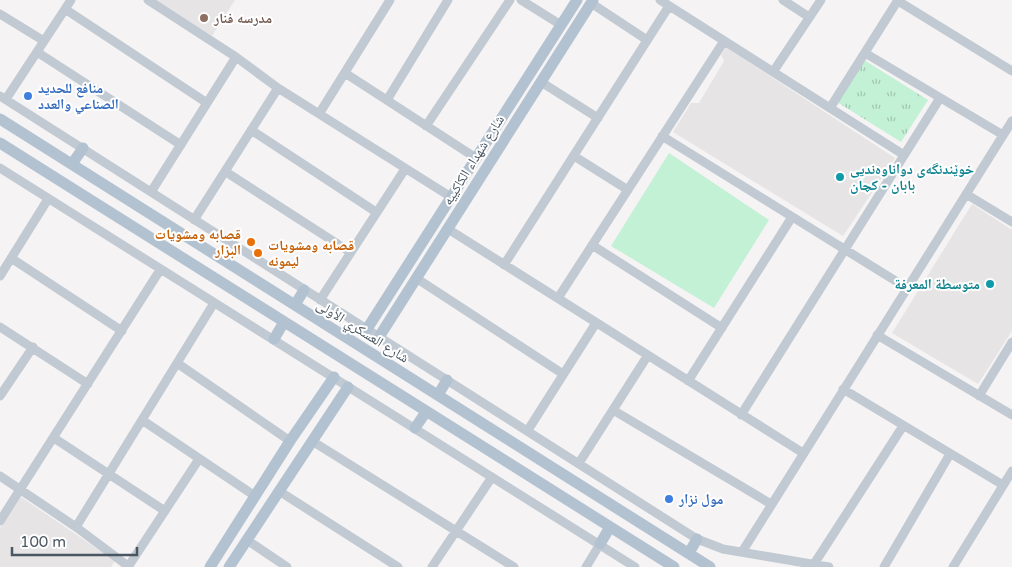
<svg xmlns="http://www.w3.org/2000/svg" width="1012" height="567" font-family="'Varela Round','Noto Naskh Arabic',sans-serif">
<style>
.education{fill:#e6e4e5}
.green{fill:#c3f1d5}
.park{fill:url(#park-tufts)}
.lines{fill:none;stroke-linecap:round;stroke-linejoin:round}
.minor{stroke:#c1cad2;stroke-width:9}
.major{stroke:#b3c2d1;stroke-width:11}
.education-dot{fill:#8d6e63;stroke:#fff;stroke-width:2}
.shop-dot{fill:#3f7fe0;stroke:#fff;stroke-width:2}
.culture-dot{fill:#0f9aa8;stroke:#fff;stroke-width:2}
.food-dot{fill:#e8710a;stroke:#fff;stroke-width:2}
.labels{text-anchor:middle;stroke-width:4;stroke-linejoin:round;paint-order:stroke}
.education-label{font-size:14px;font-weight:bold;fill:#785e54;stroke:#fff;text-anchor:start}
.shop-label{font-size:14px;font-weight:bold;fill:#366cbe;stroke:#fff;text-anchor:start}
.street-label{font-size:14px;fill:#4a5661;stroke:#fff}
.culture-label{font-size:14px;font-weight:bold;fill:#0d838f;stroke:#fff;text-anchor:start}
.food-label{font-size:14px;font-weight:bold;fill:#c56008;stroke:#fff;text-anchor:end}
</style>
<defs>
<pattern id="park-tufts" width="24" height="20" patternUnits="userSpaceOnUse" patternTransform="scale(1.25)"><rect width="24" height="20" fill="#c3f1d5"/><path d="M3 7l-1-3M5 7V3M7 7l1-3M15 17l-1-3M17 17v-4M19 17l1-3" fill="none" stroke="#a0c6b0"/></pattern>
</defs>
<rect width="100%" height="100%" fill="#f5f3f3"/>
<path class="education" d="M 155,0 L 235,0 L 212,36 Z
M 726,47 L 895,158 L 843,236 L 673,132 L 691,103 L 699,103 L 724,61 L 721,55 Z
M 972,204 L 1012,230 L 1012,331 L 978,384 L 892,333 Z
M 21,497 L 115,561 L 111,567 L 0,567 L 0,528 Z"/>
<path class="green" d="M 669,153 L 769,220 L 714,308 L 611,246 Z"/>
<path class="park" d="M 864,60 L 928,100 L 901,142 L 837,102 Z"/>
<g class="lines">
<path class="minor" d="M 148,0 L 236,57 L 278,88 L 451,197
M 521,0 L 561,25
M 660,0 L 904,155
M 783,0 L 809,17
M 898,1 L 1012,71
M 591,3 L 647,40
M 65,9 L 207,103
M 0,14 L 44,41
M 37,52 L 181,145
M 865,53 L 1003,135
M 773,72 L 821,0
M 345,73 L 476,158
M 541,82 L 598,118
M 0,96 L 697,539 L 723,549 L 829,567
M 6,99 L 71,0
M 387,100 L 448,0
M 830,108 L 898,0
M 319,114 L 390,0
M 426,126 L 510,0
M 251,130 L 376,212
M 662,136 L 907,288
M 574,156 L 628,190
M 0,168 L 635,567
M 226,172 L 350,252
M 151,192 L 236,57
M 966,194 L 1012,222
M 194,220 L 278,88
M 448,229 L 803,453
M 592,245 L 722,328
M 11,258 L 122,331
M 504,265 L 669,6
M 0,276 L 48,199
M 416,278 L 563,374
M 558,298 L 724,41
M 320,300 L 405,169
M 0,327 L 88,384
M 877,335 L 1012,415
M 177,363 L 290,441
M 688,381 L 792,217
M 843,389 L 1003,485
M 0,396 L 33,347
M 979,396 L 1012,342
M 613,410 L 771,504
M 741,415 L 940,98
M 142,420 L 255,496
M 528,430 L 596,323
M 54,438 L 165,511
M 312,441 L 514,567
M 579,463 L 648,355
M 0,476 L 76,527 L 128,566
M 279,491 L 398,567
M 0,521 L 160,270
M 76,527 L 214,303
M 247,540 L 287,567
M 742,552 L 1012,121
M 814,564 L 903,426
M 128,567 L 199,459
M 432,567 L 492,477
M 586,567 L 600,544
M 884,567 L 950,454
M 953,567 L 1012,471"/>
<path class="major" d="M 0,119 L 710,567
M 0,143 L 674,567
M 72,164 L 83,148
M 295,305 L 304,290
M 367,329 L 577,0
M 379,337 L 593,0
M 274,339 L 284,322
M 438,395 L 447,380
M 415,428 L 426,412
M 600,544 L 610,527
M 689,553 L 697,539
M 210,567 L 290,441 L 334,377
M 229,567 L 348,387"/>
</g>
<circle class="education-dot" cx="204" cy="18" r="5"/>
<g class="shop-dot">
<circle cx="28" cy="96" r="5"/>
<circle cx="669" cy="499" r="5"/>
</g>
<g class="culture-dot">
<circle cx="840" cy="177" r="5"/>
<circle cx="990" cy="284" r="5"/>
</g>
<g class="food-dot">
<circle cx="251" cy="242" r="5"/>
<circle cx="258" cy="253" r="5"/>
</g>
<g class="labels">
<g class="education-label">
<text x="214" y="23">مدرسه فنار</text>
</g>
<g class="shop-label">
<text x="38" y="93">منافع للحديد<tspan x="38" dy="16">الصناعي والعدد</tspan></text>
<text x="679" y="504">مول نزار</text>
</g>
<g class="street-label">
<text transform="translate(473 160) rotate(-58)" y="5">شارع شهداء الكاكييه</text>
<text transform="translate(363 331) rotate(32)" y="5">شارع العسكري الأولى</text>
</g>
<g class="culture-label">
<text x="850" y="174">خوێندنگەی دواناوەندیی<tspan x="850" dy="16">بابان - کچان</tspan></text>
<text x="980" y="289" text-anchor="end">متوسطة المعرفة</text>
</g>
<g class="food-label">
<text x="241" y="239">قصابه ومشويات<tspan x="241" dy="16">البزار</tspan></text>
<text x="268" y="250" text-anchor="start">قصابه ومشويات<tspan x="268" dy="16">ليمونه</tspan></text>
</g>
</g>
<path d="M12 547v8h125v-8" fill="none" stroke="#4a5661" stroke-width="2.5"/>
<text x="20" y="547" font-size="15" fill="#4a5661" stroke="#ffffff" stroke-width="4" paint-order="stroke">100 m</text>
</svg>
